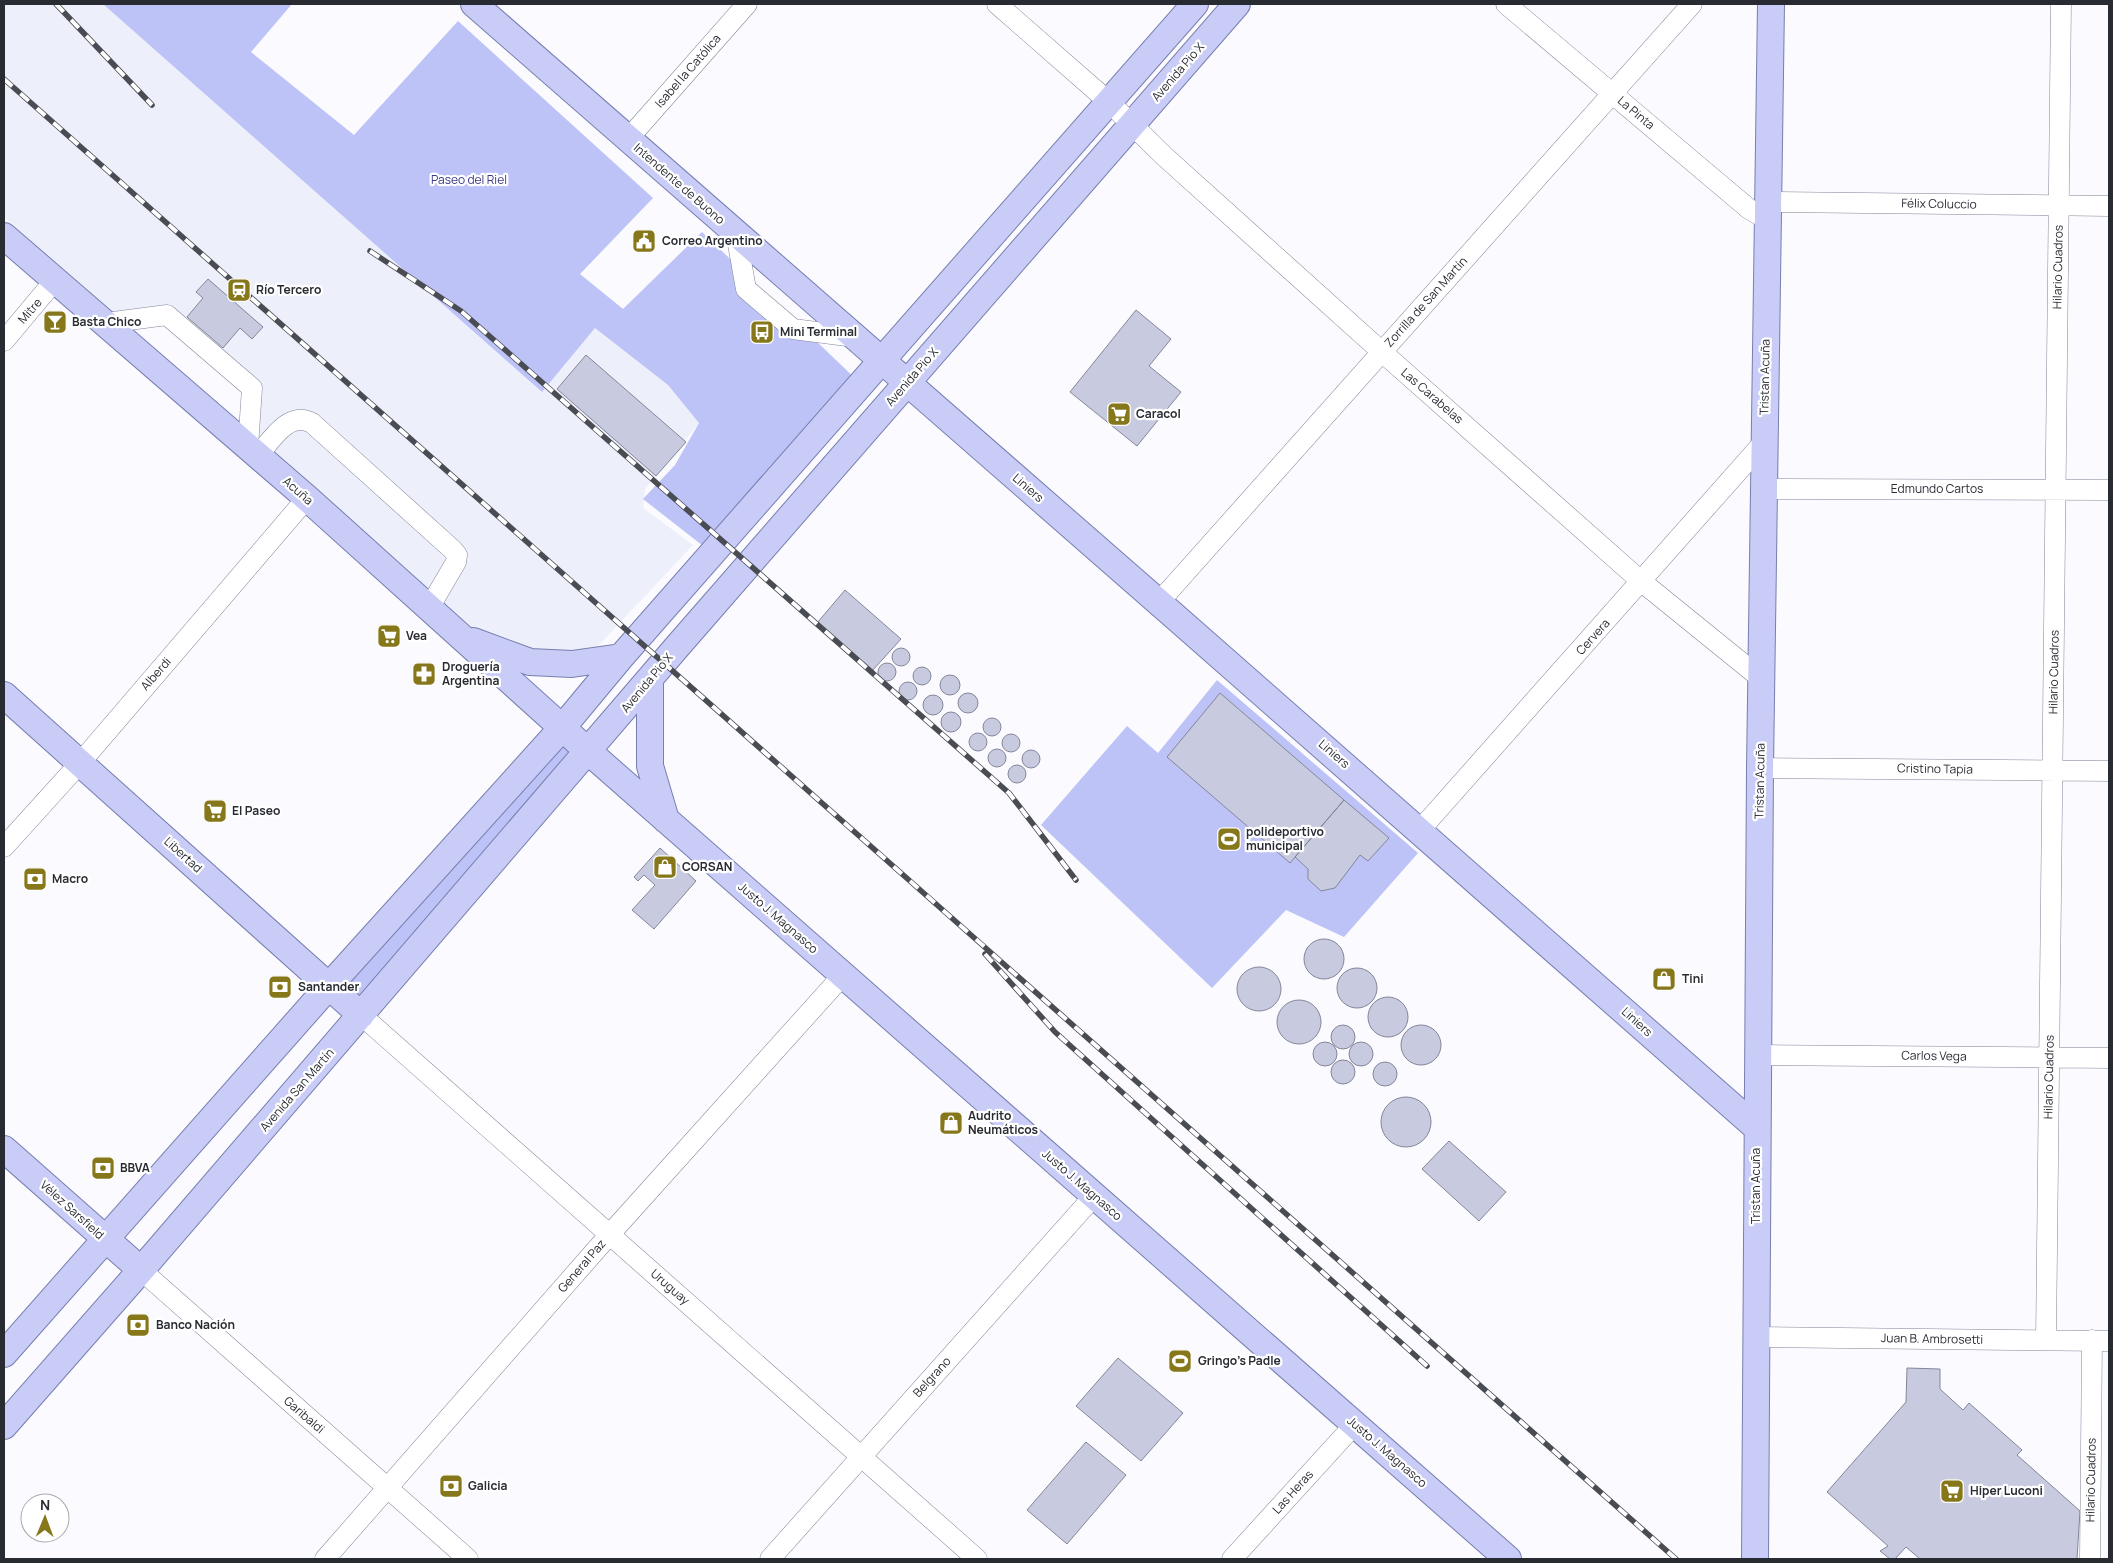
<svg xmlns="http://www.w3.org/2000/svg" width="2113" height="1563" font-family="Manrope,sans-serif">
<style>
.built{fill:#edeffb}
.green{fill:#bdc3f6}
.building{fill:#c8cbe0;stroke:#838699}
.lines{fill:none;stroke-linecap:round;stroke-linejoin:round}
.minor-casing{stroke:#828598;stroke-width:21}
.major-casing{stroke:#787eaf;stroke-width:28}
.minor{stroke:#fff;stroke-width:20}
.major{stroke:#c8ccf7;stroke-width:26}
.rail-casing{stroke:#4a4c53;stroke-width:5.5}
.rail{stroke:#fff;stroke-width:4;stroke-dasharray:11;stroke-linecap:butt}
.labels{text-anchor:middle;stroke-width:4.5;stroke-linejoin:round;paint-order:stroke}
.street-label{font-size:12px;fill:#292b33;stroke:#fff}
.park-label{font-size:12px;fill:#3b3a87;stroke:#fff}
.poi-label{font-size:12px;font-weight:bold;fill:#292b33;stroke:#fff;text-anchor:start}
</style>
<rect width="100%" height="100%" fill="#fafaff"/>
<path class="built" d="M 4,4 L 103,4 L 542,392 L 595,328 L 668,385 L 699,423 L 645,489 L 643,508 L 693,545 L 597,647 L 567,654 L 531,652 L 470,629 L 257,437 L 261,383 L 169,306 L 109,312 L 4,217 Z"/>
<path class="green" d="M 103,4 L 292,4 L 251,52 L 354,135 L 458,21 L 653,198 L 580,274 L 623,309 L 702,232 L 861,384 L 712,553 L 643,499 L 675,465 L 699,423 L 668,385 L 595,328 L 542,392 Z
M 1217,680 L 1418,853 L 1344,937 L 1286,910 L 1212,988 L 1041,825 L 1127,726 L 1158,753 Z
M 562,728 L 589,752 L 361,1015 L 329,986 Z"/>
<path class="building" d="M 208,279 L 263,327 L 252,339 L 240,328 L 223,348 L 187,317 L 203,298 L 196,292 Z
M 1136,310 L 1171,339 L 1149,366 L 1181,392 L 1137,446 L 1070,392 Z
M 586,355 L 686,442 L 656,476 L 557,389 Z
M 845,590 L 901,639 L 872,671 L 817,623 Z
M892 657a9 9 0 1 1 18 0a9 9 0 1 1-18 0Z
M878 672a9 9 0 1 1 18 0a9 9 0 1 1-18 0Z
M913 676a9 9 0 1 1 18 0a9 9 0 1 1-18 0Z
M940 685a10 10 0 1 1 20 0a10 10 0 1 1-20 0Z
M899 691a9 9 0 1 1 18 0a9 9 0 1 1-18 0Z
M958 703a10 10 0 1 1 20 0a10 10 0 1 1-20 0Z
M 1220,693 L 1344,800 L 1290,863 L 1167,757 Z
M923 705a10 10 0 1 1 20 0a10 10 0 1 1-20 0Z
M941 722a10 10 0 1 1 20 0a10 10 0 1 1-20 0Z
M983 727a9 9 0 1 1 18 0a9 9 0 1 1-18 0Z
M969 742a9 9 0 1 1 18 0a9 9 0 1 1-18 0Z
M1002 743a9 9 0 1 1 18 0a9 9 0 1 1-18 0Z
M988 758a9 9 0 1 1 18 0a9 9 0 1 1-18 0Z
M1022 759a9 9 0 1 1 18 0a9 9 0 1 1-18 0Z
M1008 774a9 9 0 1 1 18 0a9 9 0 1 1-18 0Z
M 1344,800 L 1389,838 L 1368,861 L 1360,855 L 1335,888 L 1321,891 L 1308,879 L 1308,869 L 1295,857 Z
M 660,848 L 696,881 L 654,929 L 632,910 L 655,885 L 644,875 L 638,881 L 634,877 Z
M1304 959a20 20 0 1 1 40 0a20 20 0 1 1-40 0Z
M1237 989a22 22 0 1 1 44 0a22 22 0 1 1-44 0Z
M1337 988a20 20 0 1 1 40 0a20 20 0 1 1-40 0Z
M1368 1017a20 20 0 1 1 40 0a20 20 0 1 1-40 0Z
M1277 1022a22 22 0 1 1 44 0a22 22 0 1 1-44 0Z
M1401 1045a20 20 0 1 1 40 0a20 20 0 1 1-40 0Z
M1331 1037a12 12 0 1 1 24 0a12 12 0 1 1-24 0Z
M1349 1054a12 12 0 1 1 24 0a12 12 0 1 1-24 0Z
M1313 1054a12 12 0 1 1 24 0a12 12 0 1 1-24 0Z
M1331 1072a12 12 0 1 1 24 0a12 12 0 1 1-24 0Z
M1373 1074a12 12 0 1 1 24 0a12 12 0 1 1-24 0Z
M1381 1122a25 25 0 1 1 50 0a25 25 0 1 1-50 0Z
M 1449,1141 L 1506,1192 L 1479,1221 L 1422,1169 Z
M 1118,1358 L 1183,1413 L 1141,1461 L 1076,1406 Z
M 1907,1368 L 1940,1369 L 1940,1389 L 1963,1410 L 1969,1403 L 2022,1450 L 2017,1455 L 2080,1511 L 2077,1559 L 1920,1559 L 1906,1547 L 1895,1559 L 1890,1559 L 1880,1551 L 1888,1546 L 1827,1492 L 1906,1402 Z
M 1086,1442 L 1126,1475 L 1067,1544 L 1027,1510 Z"/>
<g class="lines">
<g class="minor-casing">
<path id="minor" d="M 997,4 L 1109,102 L 1164,156 L 1382,352 L 1642,582 L 1763,680
M 1506,4 L 1749,209 L 1768,220
M 628,139 L 747,4
M 1768,202 L 2109,206
M 736,233 L 746,289 L 793,329 L 855,337
M 106,323 L 167,315 L 252,388 L 248,447
M 4,341 L 55,280
M 258,456 C 271,440 289,410 312,423 L 453,550 L 457,555 L 456,562 L 429,608
M 1765,489 L 2109,490
M 1160,601 L 1692,4
M 1760,768 L 2109,771
M 1420,830 L 1764,442
M 4,847 L 80,763 L 307,498
M 361,1015 L 977,1559
M 1758,1055 L 2109,1058
M 141,1270 L 468,1559
M 1756,1337 L 2109,1341
M 2046,1340 L 2061,4
M 325,1559 L 610,1234 L 843,975
M 770,1559 L 1094,1196
M 1232,1559 L 1355,1424
M 2090,1559 L 2092,1340"/>
</g>
<g class="major-casing">
<path id="major" d="M 474,4 C 902,379 1331,751 1757,1128
M 4,236 L 307,498 L 589,752 L 1508,1559
M 473,641 L 530,662 L 572,664 L 621,657
M 650,679 L 650,766 L 666,820
M 4,695 L 361,1015
M 4,1149 L 141,1270
M 4,1354 L 329,986 L 562,728 L 621,657 L 1195,4
M 4,1426 L 141,1270 L 676,648 L 1237,4
M 1755,1559 L 1760,768 L 1771,4"/>
</g>
<use href="#minor" class="minor"/>
<use href="#major" class="major"/>
<g class="rail-casing">
<path id="rail" d="M 56,4 L 152,105
M 4,79 L 1676,1559
M 370,251 L 461,311 L 1009,793 L 1076,880
M 985,954 L 1055,1032 L 1427,1366"/>
</g>
<use href="#rail" class="rail"/>
</g>
<defs>
<g id="civic-square" transform="scale(1.25)"><rect x="-9" y="-9" width="18" height="18" rx="4" fill="#86771b" stroke="#fff"/><path d="M-.6-6.5H3V-4.5H.6V-3L4-1V1h2V6H-6V1h2V-1L-.6-3ZM-1.2 2.5V6h2.4V2.5Z" fill="#fff"/></g>
<g id="station-square" transform="scale(1.25)"><rect x="-9" y="-9" width="18" height="18" rx="4" fill="#86771b" stroke="#fff"/><path d="M-3-6H3Q5-6 5-4V2Q5 4 3 4L4.5 6H3L1.5 4h-3L-3 6H-4.5L-3 4Q-5 4-5 2V-4Q-5-6-3-6ZM-3.5-4v3h7v-3ZM-3.5 1v1.5H-2V1ZM2 1v1.5H3.5V1Z" fill="#fff"/></g>
<g id="bar-square" transform="scale(1.25)"><rect x="-9" y="-9" width="18" height="18" rx="4" fill="#86771b" stroke="#fff"/><path d="M-6-5H6L.8 .8V4.5H3.5V6h-7V4.5H-.8V.8Z" fill="#fff"/></g>
<g id="bus-square" transform="scale(1.25)"><rect x="-9" y="-9" width="18" height="18" rx="4" fill="#86771b" stroke="#fff"/><path d="M-5-6H5V4H4V6H2V4H-2V6H-4V4H-5ZM-3.5-4V0h7V-4ZM-3.5 1.2v1.5H-2V1.2ZM2 1.2v1.5H3.5V1.2Z" fill="#fff"/></g>
<g id="supermarket-square" transform="scale(1.25)"><rect x="-9" y="-9" width="18" height="18" rx="4" fill="#86771b" stroke="#fff"/><path d="M-6-5.5h2.5l.6 2H6L4.5 2H-2.5L-4.4-4H-6ZM-1.5 3.2a1.3 1.3 0 1 0 .1 0ZM3 3.2a1.3 1.3 0 1 0 .1 0Z" fill="#fff"/></g>
<g id="pharmacy-square" transform="scale(1.25)"><rect x="-9" y="-9" width="18" height="18" rx="4" fill="#86771b" stroke="#fff"/><path d="M-2-6h4v4h4v4h-4v4h-4v-4h-4v-4h4Z" fill="#fff"/></g>
<g id="stadium-square" transform="scale(1.25)"><rect x="-9" y="-9" width="18" height="18" rx="4" fill="#86771b" stroke="#fff"/><path d="M0-5a6.5 5 0 1 0 0 10a6.5 5 0 1 0 0-10ZM-3.5-1.8h7v3.6h-7Z" fill="#fff"/></g>
<g id="shop-square" transform="scale(1.25)"><rect x="-9" y="-9" width="18" height="18" rx="4" fill="#86771b" stroke="#fff"/><path d="M-5-2.5h2.3a2.7 3.5 0 0 1 5.4 0H5L5.5 6h-11ZM-1.5-2.5h3a1.5 2.3 0 0 0-3 0Z" fill="#fff"/></g>
<g id="bank-square" transform="scale(1.25)"><rect x="-9" y="-9" width="18" height="18" rx="4" fill="#86771b" stroke="#fff"/><path d="M-6-4H6V4H-6ZM0-2.3a2.3 2.3 0 1 0 0 4.6a2.3 2.3 0 1 0 0-4.6Z" fill="#fff"/></g>
</defs>
<g fill-rule="evenodd">
<use href="#civic-square" x="644" y="241"/>
<use href="#station-square" x="239" y="290"/>
<use href="#bar-square" x="55" y="322"/>
<use href="#bus-square" x="762" y="332"/>
<use href="#supermarket-square" x="1119" y="414"/>
<use href="#supermarket-square" x="389" y="636"/>
<use href="#pharmacy-square" x="424" y="674"/>
<use href="#supermarket-square" x="215" y="811"/>
<use href="#stadium-square" x="1229" y="839"/>
<use href="#shop-square" x="665" y="867"/>
<use href="#bank-square" x="35" y="879"/>
<use href="#shop-square" x="1664" y="979"/>
<use href="#bank-square" x="280" y="987"/>
<use href="#shop-square" x="951" y="1123"/>
<use href="#bank-square" x="103" y="1168"/>
<use href="#bank-square" x="138" y="1325"/>
<use href="#stadium-square" x="1180" y="1361"/>
<use href="#bank-square" x="451" y="1486"/>
<use href="#supermarket-square" x="1952" y="1491"/>
</g>
<g class="labels">
<g class="street-label">
<text transform="translate(688 71) rotate(-49)" y="4">Isabel la Católica</text>
<text transform="translate(1178 72) rotate(-49)" y="4">Avenida Pio X</text>
<text transform="translate(1636 113) rotate(40)" y="4">La Pinta</text>
<text transform="translate(679 184) rotate(41)" y="4">Intendente de Buono</text>
<text transform="translate(1939 204) rotate(1)" y="4">Félix Coluccio</text>
<text transform="translate(2058 267) rotate(-89)" y="4">Hilario Cuadros</text>
<text transform="translate(1426 302) rotate(-48)" y="4">Zorrilla de San Martín</text>
<text transform="translate(30 311) rotate(-49)" y="4">Mitre</text>
<text transform="translate(912 377) rotate(-49)" y="4">Avenida Pio X</text>
<text transform="translate(1765 377) rotate(-89)" y="4">Tristan Acuña</text>
<text transform="translate(1432 396) rotate(41)" y="4">Las Carabelas</text>
<text transform="translate(1028 488) rotate(41)" y="4">Liniers</text>
<text x="1937" y="493">Edmundo Cartos</text>
<text transform="translate(298 491) rotate(41)" y="4">Acuña</text>
<text transform="translate(1593 637) rotate(-48)" y="4">Cervera</text>
<text transform="translate(2054 672) rotate(-89)" y="4">Hilario Cuadros</text>
<text transform="translate(156 674) rotate(-49)" y="4">Alberdi</text>
<text transform="translate(647 683) rotate(-50)" y="4">Avenida Pio X</text>
<text transform="translate(1334 754) rotate(41)" y="4">Liniers</text>
<text transform="translate(1935 769) rotate(1)" y="4">Cristino Tapia</text>
<text transform="translate(1760 781) rotate(-89)" y="4">Tristan Acuña</text>
<text transform="translate(183 855) rotate(42)" y="4">Libertad</text>
<text transform="translate(778 918) rotate(41)" y="4">Justo J. Magnasco</text>
<text transform="translate(1637 1022) rotate(42)" y="4">Liniers</text>
<text transform="translate(1934 1056) rotate(1)" y="4">Carlos Vega</text>
<text transform="translate(2049 1077) rotate(-89)" y="4">Hilario Cuadros</text>
<text transform="translate(297 1090) rotate(-49)" y="4">Avenida San Martín</text>
<text transform="translate(1082 1185) rotate(41)" y="4">Justo J. Magnasco</text>
<text transform="translate(1756 1186) rotate(-90)" y="4">Tristan Acuña</text>
<text transform="translate(72 1210) rotate(42)" y="4">Vélez Sarsfield</text>
<text transform="translate(582 1266) rotate(-49)" y="4">General Paz</text>
<text transform="translate(670 1287) rotate(41)" y="4">Uruguay</text>
<text transform="translate(1932 1339) rotate(1)" y="4">Juan B. Ambrosetti</text>
<text transform="translate(932 1377) rotate(-48)" y="4">Belgrano</text>
<text transform="translate(304 1415) rotate(41)" y="4">Garibaldi</text>
<text transform="translate(1387 1452) rotate(41)" y="4">Justo J. Magnasco</text>
<text transform="translate(2091 1480) rotate(-89)" y="4">Hilario Cuadros</text>
<text transform="translate(1293 1492) rotate(-48)" y="4">Las Heras</text>
</g>
<g class="park-label">
<text x="469" y="184">Paseo del Riel</text>
</g>
<g class="poi-label">
<text x="662" y="245">Correo Argentino</text>
<text x="256" y="294">Río Tercero</text>
<text x="72" y="326">Basta Chico</text>
<text x="780" y="336">Mini Terminal</text>
<text x="1136" y="418">Caracol</text>
<text x="406" y="640">Vea</text>
<text x="442" y="671">Droguería<tspan x="442" dy="14">Argentina</tspan></text>
<text x="232" y="815">El Paseo</text>
<text x="1246" y="836">polideportivo<tspan x="1246" dy="14">municipal</tspan></text>
<text x="682" y="871">CORSAN</text>
<text x="52" y="883">Macro</text>
<text x="1682" y="983">Tini</text>
<text x="298" y="991">Santander</text>
<text x="968" y="1120">Audrito<tspan x="968" dy="14">Neumáticos</tspan></text>
<text x="120" y="1172">BBVA</text>
<text x="156" y="1329">Banco Nación</text>
<text x="1198" y="1365">Gringo's Padle</text>
<text x="468" y="1490">Galicia</text>
<text x="1970" y="1495">Hiper Luconi</text>
</g>
</g>
<rect width="2113" height="1563" fill="none" stroke="#292b33" stroke-width="10"/>
<g transform="translate(45 1518) rotate(1)"><circle r="24" fill="#ffffff" stroke="#a9aaad"/>
<path d="M0-4L9 19L0 12L-9 19Z" fill="#86771b"/>
<text y="-8" font-size="14" font-weight="bold" text-anchor="middle" fill="#292b33">N</text>
</g>
</svg>
